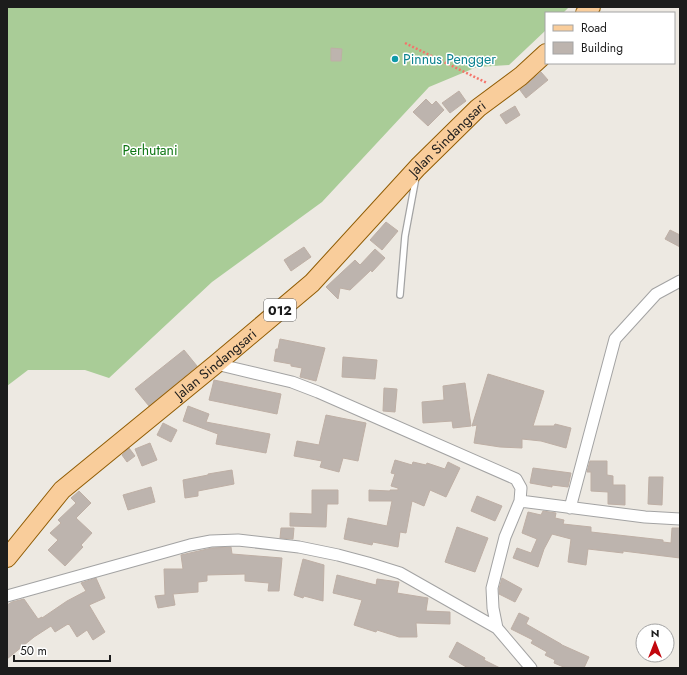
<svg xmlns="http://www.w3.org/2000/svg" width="687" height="675" font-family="Jost,sans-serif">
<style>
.forest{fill:#a9cc97}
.building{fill:#bdb4ae;stroke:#beafa5}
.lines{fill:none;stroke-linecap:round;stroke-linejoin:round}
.lane-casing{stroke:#a3a3a3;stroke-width:8}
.street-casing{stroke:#a3a3a3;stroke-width:13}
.primary-casing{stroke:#905c04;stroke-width:20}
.path{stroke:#f5736a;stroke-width:2.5;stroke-dasharray:2 2;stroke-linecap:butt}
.lane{stroke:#fff;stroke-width:5.5}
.street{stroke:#fff;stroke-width:11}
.primary{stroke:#f9cd9b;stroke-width:18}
.culture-dot{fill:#0f9aa8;stroke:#fff;stroke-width:1.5}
.labels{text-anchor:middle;stroke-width:3;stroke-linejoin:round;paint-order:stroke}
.shield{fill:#fff;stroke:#606060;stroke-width:1}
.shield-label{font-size:13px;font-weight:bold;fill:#1c1c1c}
.culture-label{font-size:14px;fill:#0d838f;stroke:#fff;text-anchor:start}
.street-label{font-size:14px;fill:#1c1c1c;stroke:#fff}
.park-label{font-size:14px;fill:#0e7613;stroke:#fff}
</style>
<rect width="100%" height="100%" fill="#ede9e2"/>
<path class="forest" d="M 7,7 L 569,7 L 563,13 L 546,13 L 546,30 L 509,65 L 477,67 L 429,87 L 322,202 L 212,282 L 109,378 L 85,370 L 28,370 L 7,386 Z"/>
<path class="building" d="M 331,48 L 342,49 L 341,61 L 331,61 Z
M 541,72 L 548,80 L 526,98 L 520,90 Z
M 459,91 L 466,101 L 450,113 L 442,103 Z
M 426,99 L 432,105 L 436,101 L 444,110 L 428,126 L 413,112 Z
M 515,106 L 520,115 L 506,124 L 500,115 Z
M 386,222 L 398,231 L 382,250 L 370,240 Z
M 670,230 L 680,235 L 680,247 L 665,239 Z
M 304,247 L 311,257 L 291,271 L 284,260 Z
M 375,249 L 385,258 L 372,272 L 371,270 L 350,290 L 340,288 L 338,299 L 326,287 L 355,260 L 360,265 Z
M 280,339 L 325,348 L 316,381 L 300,377 L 302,368 L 291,366 L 291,364 L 274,361 L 276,349 L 278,349 Z
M 184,350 L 197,366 L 149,406 L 135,389 Z
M 343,357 L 377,360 L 375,379 L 342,377 Z
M 488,374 L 544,391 L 533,426 L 554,426 L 555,424 L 571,428 L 566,448 L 541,441 L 522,439 L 522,448 L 500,447 L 474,443 L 477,425 L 472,426 Z
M 214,380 L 281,394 L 277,414 L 209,400 Z
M 465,383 L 471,426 L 453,428 L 452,421 L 423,423 L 422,402 L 444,400 L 443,386 Z
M 384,388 L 397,389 L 395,412 L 383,411 Z
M 188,406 L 209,414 L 206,422 L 270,434 L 266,453 L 216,444 L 218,434 L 183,421 Z
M 326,415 L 366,423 L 358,461 L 343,458 L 339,472 L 320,467 L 322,461 L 294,456 L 297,441 L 319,445 Z
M 163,423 L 177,430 L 171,442 L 157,435 Z
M 150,443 L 157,460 L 142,466 L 135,449 Z
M 129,448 L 135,456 L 127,462 L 122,455 Z
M 395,460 L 412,465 L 413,462 L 426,465 L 427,463 L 445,469 L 448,462 L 460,468 L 446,497 L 430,490 L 424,506 L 412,501 L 406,533 L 400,532 L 398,547 L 373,542 L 372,545 L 344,539 L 348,518 L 387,526 L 392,501 L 369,501 L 369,490 L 390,491 L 390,490 L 398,490 L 398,488 L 391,486 L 395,474 L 391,473 Z
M 590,461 L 607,461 L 607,475 L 613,476 L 613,485 L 625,485 L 625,505 L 608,504 L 608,492 L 591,491 L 591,472 L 587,472 Z
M 533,468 L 571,473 L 568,487 L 552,485 L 552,487 L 530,483 Z
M 232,470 L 234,484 L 198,491 L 198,496 L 185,498 L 183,480 L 208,475 L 208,474 Z
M 649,477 L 663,477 L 662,505 L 648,504 Z
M 151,487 L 155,502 L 128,510 L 123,495 Z
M 312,490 L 338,490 L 338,504 L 327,504 L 326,527 L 290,526 L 290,513 L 312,514 Z
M 79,491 L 91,503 L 76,518 L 92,533 L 81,545 L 83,547 L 65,566 L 48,550 L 58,540 L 50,533 L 61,523 L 58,520 L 76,503 L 71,498 Z
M 477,496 L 502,506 L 495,521 L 471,511 Z
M 543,511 L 556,513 L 555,518 L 564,520 L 563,524 L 591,527 L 591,532 L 663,540 L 663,542 L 671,543 L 672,528 L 680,528 L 680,558 L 623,551 L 623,553 L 588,549 L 586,565 L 568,562 L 571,539 L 552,534 L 544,549 L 538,567 L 513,558 L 517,548 L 531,553 L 537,539 L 522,533 L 528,512 L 541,515 Z
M 457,527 L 488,538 L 475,572 L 445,562 Z
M 281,528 L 294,528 L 293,539 L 280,538 Z
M 231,547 L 232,554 L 282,558 L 279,591 L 268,591 L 269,583 L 245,581 L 245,574 L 207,575 L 207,581 L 198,582 L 198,592 L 173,594 L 175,605 L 158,608 L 155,596 L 165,595 L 164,569 L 183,569 L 181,555 L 212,548 Z
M 303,559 L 324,565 L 323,601 L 304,596 L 303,598 L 294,595 Z
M 337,575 L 376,585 L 377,579 L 399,582 L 397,593 L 428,598 L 426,611 L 450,612 L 450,624 L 416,623 L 417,637 L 399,637 L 377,630 L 376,632 L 354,625 L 362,600 L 333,593 Z
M 96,578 L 105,598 L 89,605 L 105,632 L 93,640 L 87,630 L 77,637 L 69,624 L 68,625 L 68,624 L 55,632 L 51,626 L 34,637 L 7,659 L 7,605 L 12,602 L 24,599 L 38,619 L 42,617 L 42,618 L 67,601 L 86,591 L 81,583 Z
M 502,578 L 522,589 L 515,602 L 499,594 L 499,589 Z
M 519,613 L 529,618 L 526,624 L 561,644 L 562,645 L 589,657 L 584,668 L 566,668 L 554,663 L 555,660 L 545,655 L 547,652 L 531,643 L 533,640 L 511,629 Z
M 457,642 L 485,658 L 484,660 L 500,668 L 468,668 L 449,657 Z"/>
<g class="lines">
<g class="lane-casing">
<path id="lane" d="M 400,295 L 405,236 L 416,177"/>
</g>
<g class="street-casing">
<path id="street" d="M 216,364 L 292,382 L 318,392 L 516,479 L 521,488 L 520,501 L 505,537 L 492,588 L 493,608 L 497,628 L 531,668
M 520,501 L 645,517 L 680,519
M 570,508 L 615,339 L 656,294 L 680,281
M 7,596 L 190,545 L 211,541 L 238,540 L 299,547 L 338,555 L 368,563 L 400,573 L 497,628"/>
</g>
<g class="primary-casing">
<g id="primary">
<path d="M 585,13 L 591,7"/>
<path id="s1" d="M 7,558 L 62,490 L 216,364 L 312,283 L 418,167 L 478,108 L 521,76 L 546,53"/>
</g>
</g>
<path class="path" d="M 405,43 L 487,83"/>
<use href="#lane" class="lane"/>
<use href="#street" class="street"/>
<use href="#primary" class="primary"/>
</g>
<circle class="culture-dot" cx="395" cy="59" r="4"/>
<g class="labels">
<rect class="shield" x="264" y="299" width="32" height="22" rx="3"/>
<g class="shield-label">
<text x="280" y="315">012</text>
</g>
<g class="culture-label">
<text x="403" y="64">Pinnus Pengger</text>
</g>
<g class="street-label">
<text dy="5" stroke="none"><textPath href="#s1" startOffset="610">Jalan Sindangsari</textPath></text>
<text dy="5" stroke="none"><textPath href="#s1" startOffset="286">Jalan Sindangsari</textPath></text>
</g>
<g class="park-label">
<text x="150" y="155">Perhutani</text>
</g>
</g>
<rect width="687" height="675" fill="none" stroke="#1c1c1c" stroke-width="16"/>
<rect x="545" y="12" width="130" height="52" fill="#ffffff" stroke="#a4a4a4"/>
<rect x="553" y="25" width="20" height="6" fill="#f9cd9b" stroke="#a4a4a4"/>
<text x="581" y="32" font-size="12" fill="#1c1c1c">Road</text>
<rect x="553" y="42" width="20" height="12" fill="#bdb4ae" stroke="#a4a4a4"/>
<text x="581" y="52" font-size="12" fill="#1c1c1c">Building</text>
<g transform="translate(655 643)"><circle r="19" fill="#ffffff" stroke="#a4a4a4"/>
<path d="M0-3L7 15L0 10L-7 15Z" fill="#c2060d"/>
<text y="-6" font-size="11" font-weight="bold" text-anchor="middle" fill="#1c1c1c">N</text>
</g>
<path d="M14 655v6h96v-6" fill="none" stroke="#1c1c1c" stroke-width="2"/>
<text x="20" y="655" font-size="12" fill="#1c1c1c" stroke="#ffffff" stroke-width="3" paint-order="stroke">50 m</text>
</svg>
